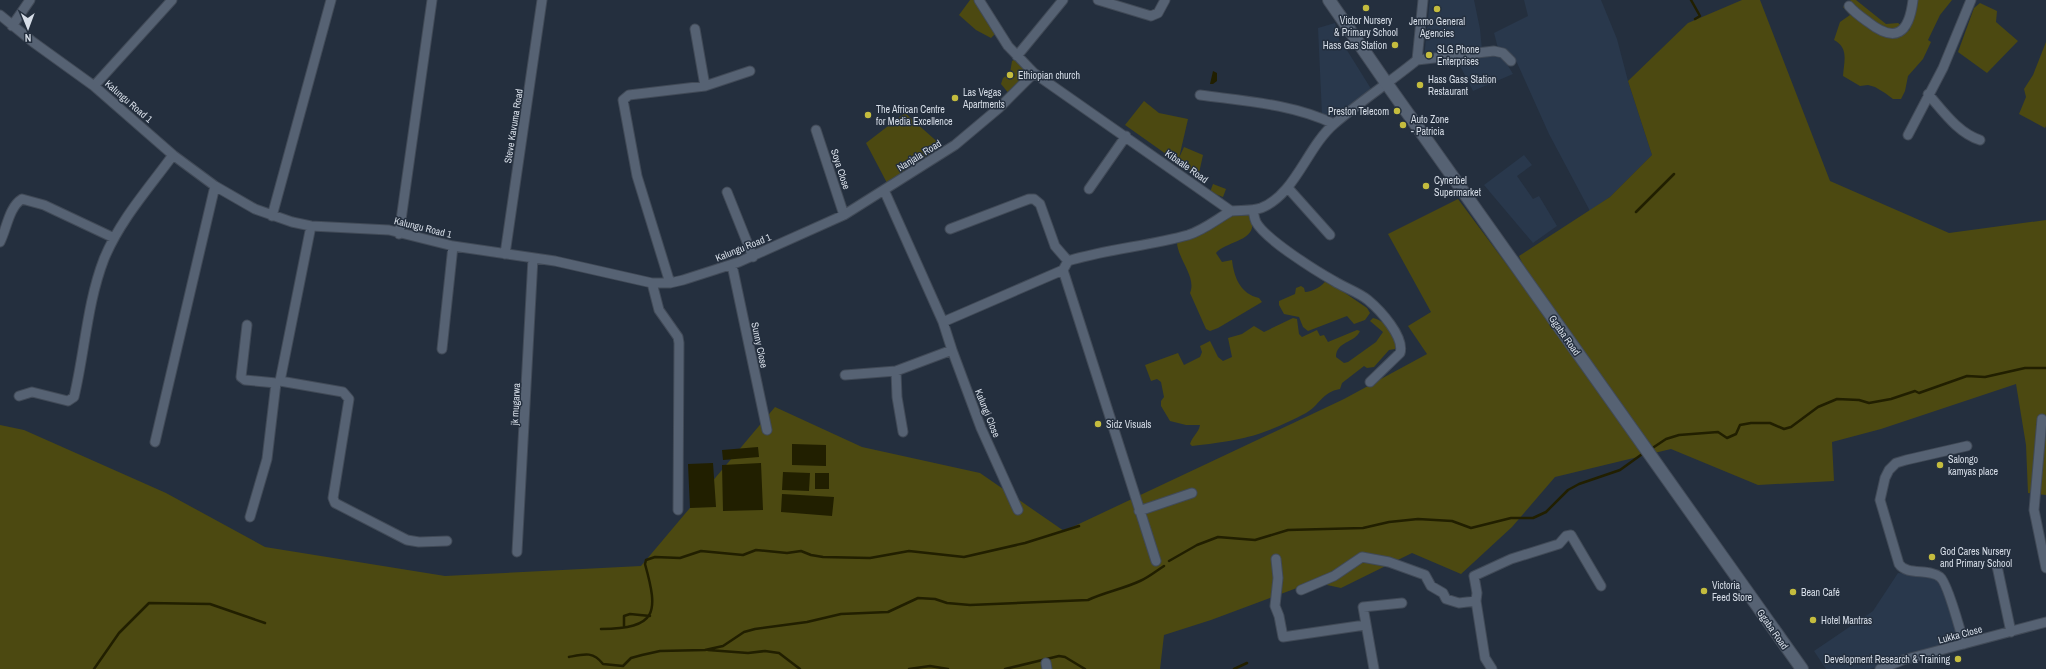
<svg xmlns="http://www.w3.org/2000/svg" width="2046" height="669" font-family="'Archivo Narrow',sans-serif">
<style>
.built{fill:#29384c}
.green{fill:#4c4911}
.water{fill:#211f00}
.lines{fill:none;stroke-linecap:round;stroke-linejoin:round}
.stream{stroke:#211f00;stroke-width:2.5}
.street-casing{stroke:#414a57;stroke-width:11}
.secondary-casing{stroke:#414a57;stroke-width:14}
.street{stroke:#566273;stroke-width:9}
.secondary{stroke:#566273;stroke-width:12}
.poi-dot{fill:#c4bc3e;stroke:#242f3e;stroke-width:1.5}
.labels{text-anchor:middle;stroke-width:3;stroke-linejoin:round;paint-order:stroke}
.poi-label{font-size:10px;fill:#d6dde7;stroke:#242f3e;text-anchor:start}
.street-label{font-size:10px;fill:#d6dde7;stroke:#242f3e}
</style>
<rect width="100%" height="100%" fill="#242f3e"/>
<path class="built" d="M 1430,0 L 1474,0 L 1480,29 L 1482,50 L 1424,58 Z
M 1524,0 L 1601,0 L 1617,39 L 1628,81 L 1652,155 L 1610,197 L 1590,211 L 1549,134 L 1514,56 L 1498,48 L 1494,33 L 1528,16 Z
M 1335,23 L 1341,46 L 1345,47 L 1373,92 L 1330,118 L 1322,115 L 1318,28 Z
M 1487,53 L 1504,59 L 1513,74 L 1473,91 L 1456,58 Z
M 1524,155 L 1532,165 L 1517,176 L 1533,199 L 1539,196 L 1557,226 L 1533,243 L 1484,185 Z
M 1898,573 L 1926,575 L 1944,584 L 1959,639 L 1870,669 L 1826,669 L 1814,651 L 1873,611 Z"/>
<path class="green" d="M 970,0 L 976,0 L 995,34 L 991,38 L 976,30 L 959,15 Z
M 1742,0 L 1760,0 L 1830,181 L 1949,233 L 2046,220 L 2046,495 L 2028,493 L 2026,445 L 2016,384 L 1881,429 L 1832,442 L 1834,481 L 1758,485 L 1671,449 L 1555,477 L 1512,527 L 1461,574 L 1412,553 L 1341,588 L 1313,582 L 1211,620 L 1164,635 L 1160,669 L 0,669 L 0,425 L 24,430 L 166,493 L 265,547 L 445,576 L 641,566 L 775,407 L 862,447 L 980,473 L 1064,531 L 1344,399 L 1427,354 L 1408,326 L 1431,312 L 1388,234 L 1458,199 L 1548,320 L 1519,256 L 1610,197 L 1652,155 L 1628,81 L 1688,23 Z
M 1851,0 L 1856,0 L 1886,24 L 1898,23 L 1909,31 L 1916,0 L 1952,0 L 1940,15 L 1928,40 L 1931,42 L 1923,59 L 1908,76 L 1905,91 L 1901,99 L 1893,99 L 1885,93 L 1875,87 L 1868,85 L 1860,86 L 1843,76 C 1844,61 1849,48 1834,40 L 1840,22 L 1850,15 L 1843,7 Z
M 1980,3 L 1997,11 L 1996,22 L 2018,41 L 1987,73 L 1958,52 L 1974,8 Z
M 2046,42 L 2046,126 L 2045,128 L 2019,114 L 2026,97 L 2024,89 L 2033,75 Z
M 1017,58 L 1031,72 L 1010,95 L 1001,84 L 1003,78 L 1010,73 L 1012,61 Z
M 1144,101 L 1159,113 L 1188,119 L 1179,158 L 1184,147 L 1203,155 L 1199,173 L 1197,176 L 1125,125 Z
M 905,113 L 942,146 L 887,183 L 866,143 Z
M 1213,184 L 1226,189 L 1223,197 L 1210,192 Z
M 1237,215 L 1249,215 C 1263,241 1227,240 1216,253 L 1222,262 L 1232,260 C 1234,278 1241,294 1259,298 L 1262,302 L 1218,328 L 1210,331 L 1206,329 L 1190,293 C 1197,277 1177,258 1177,242 L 1225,218 Z
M 1326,280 L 1367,308 L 1370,313 L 1365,320 L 1354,324 L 1347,316 L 1308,331 L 1303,327 L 1299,317 L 1284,314 L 1279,305 L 1279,301 L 1295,294 L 1296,288 L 1301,286 L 1304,288 L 1305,292 C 1312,292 1323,286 1326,280 Z
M 1293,318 L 1297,319 L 1299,334 L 1302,337 L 1317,330 L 1320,336 L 1324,335 L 1328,342 L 1357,330 L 1360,331 C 1355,343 1336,341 1336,357 L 1344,363 L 1348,362 L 1376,342 L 1383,332 L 1370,321 L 1373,318 C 1388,322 1393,333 1397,346 L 1395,349 L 1389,350 L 1374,367 L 1367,368 L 1364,366 L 1342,383 L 1340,389 C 1322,392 1319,406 1306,413 C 1293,420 1278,427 1264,432 C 1247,439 1212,444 1192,446 L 1190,444 C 1192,437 1199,432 1200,425 L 1186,425 L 1170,421 L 1161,406 L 1161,401 L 1164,397 L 1161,382 L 1157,379 L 1151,381 L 1145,365 L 1178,353 L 1184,365 L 1200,357 L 1202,352 L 1200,346 L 1210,341 L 1218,357 L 1223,361 L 1232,357 L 1228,338 L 1242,334 L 1254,326 L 1264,332 Z"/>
<path class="water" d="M 1213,71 L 1217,73 L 1217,81 L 1213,84 L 1210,84 Z
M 792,444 L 826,445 L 826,466 L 792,465 Z
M 758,447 L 759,457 L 723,460 L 722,450 Z
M 713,463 L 716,507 L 690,508 L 688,464 Z
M 761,463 L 763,510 L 723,511 L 722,465 Z
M 783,472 L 810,473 L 809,491 L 782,490 Z
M 815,473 L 829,473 L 829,489 L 815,489 Z
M 782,494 L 834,497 L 832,516 L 781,512 Z"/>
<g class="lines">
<path class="stream" d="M 1691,0 L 1700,16 L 1695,19
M 1636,212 L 1674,174
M 1651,449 L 1666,439 L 1679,435 L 1718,432 L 1727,438 L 1736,434 L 1740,425 L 1751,423 L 1770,423 L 1784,429 L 1791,427 L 1818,407 L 1837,399 L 1859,400 L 1869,403 L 1891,399 L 1915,391 L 1919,393 L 1967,376 L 1985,377 L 2025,368 L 2046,368
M 1169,561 L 1197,545 L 1218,537 L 1255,540 L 1288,530 L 1363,528 L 1389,522 L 1418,519 L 1452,521 L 1471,528 L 1511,518 L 1533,518 L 1546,512 L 1568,490 L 1579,484 L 1620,470 L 1645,452
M 624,627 L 624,616 L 630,614 L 650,616
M 601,629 C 657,628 659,614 645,564 L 646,560 L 655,557 L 680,558 L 701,551 L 743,555 L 756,550 L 787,553 L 801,551 L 811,555 L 823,557 L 870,558 L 909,551 L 964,557 L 1025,543 L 1079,526
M 708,650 L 748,653 L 765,651 L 779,653 L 800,669
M 569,657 C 584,654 593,651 603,664 L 623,666 L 631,658 L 642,655 L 660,651 L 705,650 L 723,646 L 744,632 L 755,629 L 807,622 L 841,614 L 888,612 L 918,598 L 935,599 L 947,603 L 970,605 L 1088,600 C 1105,592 1123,589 1140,581 C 1149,577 1156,571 1164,566
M 94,669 L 119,633 L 149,603 L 210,604 L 265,623
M 909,669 L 930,666 L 948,669
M 1005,669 L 1059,656 L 1065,657 L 1085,669
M 1234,669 L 1247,663"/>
<g class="street-casing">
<path id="street" d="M 979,0 L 1008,46 L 1034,73 L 1231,211 C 1241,210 1252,211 1261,208 C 1295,195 1307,147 1334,124 C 1361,101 1390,82 1417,60 L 1423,0
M 1098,0 L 1151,16 L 1158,13 L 1165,0
M 1849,6 C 1854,12 1861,17 1868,22 C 1896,44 1909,33 1913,0
M 0,15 L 33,42 L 94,86 L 173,155 L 215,186 L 255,209 L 292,222 L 311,226 L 389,230 L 453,246 L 555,261 L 652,283 L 670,283 L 683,280 L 739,262 L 844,215 L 955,145 L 999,108 L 1034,73
M 12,26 L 30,0
M 695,29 L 705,86
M 1017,56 L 1063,0
M 1417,60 L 1494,51 L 1503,53 L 1511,61
M 94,86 L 172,0
M 1928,94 C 1943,111 1958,133 1980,140
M 1200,95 C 1244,101 1293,104 1334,124
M 816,130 L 844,215
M 1908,135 L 1943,68 L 1971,0
M 1288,188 L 1330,235
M 1089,189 L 1126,136
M 884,190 L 943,322 L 952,350 L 981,428 L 1018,510
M 727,192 L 753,257
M 1253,210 C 1254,214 1254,218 1256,222 C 1265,239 1316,271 1334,281 C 1345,288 1358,292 1368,300 C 1380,310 1405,337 1400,353 L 1370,382
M 272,216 L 331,0
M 311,226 L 280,381 L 343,392 L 349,399 L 333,498 L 335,503 L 407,540 L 419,542 L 447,541
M 950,229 L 1029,199 L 1034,199 L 1040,204 L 1055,246 L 1068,261
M 399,234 L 432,0
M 0,242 C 7,228 9,207 22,199 L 44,205 L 114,238
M 505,254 L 542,0
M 732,265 L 767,430
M 1063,270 L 1156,561
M 652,283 L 659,310 L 678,337 L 679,343 L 678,510
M 670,283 L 637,176 L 623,100 L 629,95 L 705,86 L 750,71
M 943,322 L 1063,270 L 1068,261 C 1107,249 1149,246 1188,235 C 1204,230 1217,219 1231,211
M 247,325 L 241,377 L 245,380 L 276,383
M 442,349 L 453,246
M 896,371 L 897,397 L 903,432
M 845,375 L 896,371 L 952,350
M 19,396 L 32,392 L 68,401 L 74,397 C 85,351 87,303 104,259 C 120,220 149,188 173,155
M 2042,419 L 2034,510 L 2046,568
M 155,442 L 215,186
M 1139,511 L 1192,493
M 250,517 L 267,459 L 276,383 L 280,381
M 517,552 L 533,258
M 1276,559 L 1278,578 L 1275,606 L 1279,616 L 1283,637 L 1365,625
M 1997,566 L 2011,632
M 1301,590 L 1334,576 L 1362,557 L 1389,562 L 1425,575 L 1431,586 L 1443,593 L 1446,599 L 1459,603 L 1476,601
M 1964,644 C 1961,633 1947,582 1940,577 C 1929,568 1907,576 1899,564 L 1880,500 L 1885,478 L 1889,470 L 1896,463 L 1906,460 L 1967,446
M 1046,663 L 1047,669
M 1374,669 L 1363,607 L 1402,603
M 1492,669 L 1485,658 L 1476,601 L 1477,593 L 1474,576 L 1511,559 L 1559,544 L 1566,536 L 1571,535 L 1601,586
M 1880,669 L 1903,660 L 2046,622"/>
</g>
<g class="secondary-casing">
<path id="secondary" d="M 1329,0 L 1387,84 L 1802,669"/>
</g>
<use href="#street" class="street"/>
<use href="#secondary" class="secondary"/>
</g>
<g class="poi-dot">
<circle cx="1366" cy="8" r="4"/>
<circle cx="1437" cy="9" r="4"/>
<circle cx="1395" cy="45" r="4"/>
<circle cx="1429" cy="55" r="4"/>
<circle cx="1010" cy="75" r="4"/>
<circle cx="1420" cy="85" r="4"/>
<circle cx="955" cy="98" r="4"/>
<circle cx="1397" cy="111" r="4"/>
<circle cx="868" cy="115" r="4"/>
<circle cx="1403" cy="125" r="4"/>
<circle cx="1426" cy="186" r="4"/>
<circle cx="1098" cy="424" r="4"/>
<circle cx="1940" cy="465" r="4"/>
<circle cx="1932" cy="557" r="4"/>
<circle cx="1704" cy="591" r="4"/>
<circle cx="1793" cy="592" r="4"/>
<circle cx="1813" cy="620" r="4"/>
<circle cx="1958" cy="659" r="4"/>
</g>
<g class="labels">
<g class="poi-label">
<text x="1366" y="24" text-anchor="middle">Victor Nursery<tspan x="1366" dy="12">&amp; Primary School</tspan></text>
<text x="1437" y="25" text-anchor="middle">Jenmo General<tspan x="1437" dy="12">Agencies</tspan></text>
<text x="1387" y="49" text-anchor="end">Hass Gas Station</text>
<text x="1437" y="53">SLG Phone<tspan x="1437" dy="12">Enterprises</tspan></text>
<text x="1018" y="79">Ethiopian church</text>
<text x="1428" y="83">Hass Gass Station<tspan x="1428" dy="12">Restaurant</tspan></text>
<text x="963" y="96">Las Vegas<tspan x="963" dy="12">Apartments</tspan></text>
<text x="876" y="113">The African Centre<tspan x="876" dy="12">for Media Excellence</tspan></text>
<text x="1389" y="115" text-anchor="end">Preston Telecom</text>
<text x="1411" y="123">Auto Zone<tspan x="1411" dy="12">- Patricia</tspan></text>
<text x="1434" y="184">Cynerbel<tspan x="1434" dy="12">Supermarket</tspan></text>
<text x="1106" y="428">Sidz Visuals</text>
<text x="1948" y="463">Salongo<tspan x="1948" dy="12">kamyas place</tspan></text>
<text x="1940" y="555">God Cares Nursery<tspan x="1940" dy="12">and Primary School</tspan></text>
<text x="1712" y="589">Victoria<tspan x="1712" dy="12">Feed Store</tspan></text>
<text x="1801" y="596">Bean Café</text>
<text x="1821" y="624">Hotel Mantras</text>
<text x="1950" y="663" text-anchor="end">Development Research &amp; Training</text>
</g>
<g class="street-label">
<text transform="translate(129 101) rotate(41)" y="4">Kalungu Road 1</text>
<text transform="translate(513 126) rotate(-81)" y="4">Steve Kavuma Road</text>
<text transform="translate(919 155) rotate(-32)" y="4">Nanjala Road</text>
<text transform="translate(1187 166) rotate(35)" y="4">Kibaale Road</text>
<text transform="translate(841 169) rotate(72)" y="4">Soya Close</text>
<text transform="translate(423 227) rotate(14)" y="4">Kalungu Road 1</text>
<text transform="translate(743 247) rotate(-22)" y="4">Kalungu Road 1</text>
<text transform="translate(1565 335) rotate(55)" y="4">Ggaba Road</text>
<text transform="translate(760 345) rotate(78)" y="4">Sunny Close</text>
<text transform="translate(515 404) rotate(-87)" y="4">jk mugarwa</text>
<text transform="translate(988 413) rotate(68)" y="4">Kalungi Close</text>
<text transform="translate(1773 629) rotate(55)" y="4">Ggaba Road</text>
<text transform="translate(1960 634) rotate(-15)" y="4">Lukka Close</text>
</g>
</g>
<g transform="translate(28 28) rotate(179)" stroke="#242f3e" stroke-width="3" paint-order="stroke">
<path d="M0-3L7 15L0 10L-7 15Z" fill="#d6dde7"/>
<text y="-6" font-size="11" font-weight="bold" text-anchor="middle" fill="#d6dde7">N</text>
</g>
</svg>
